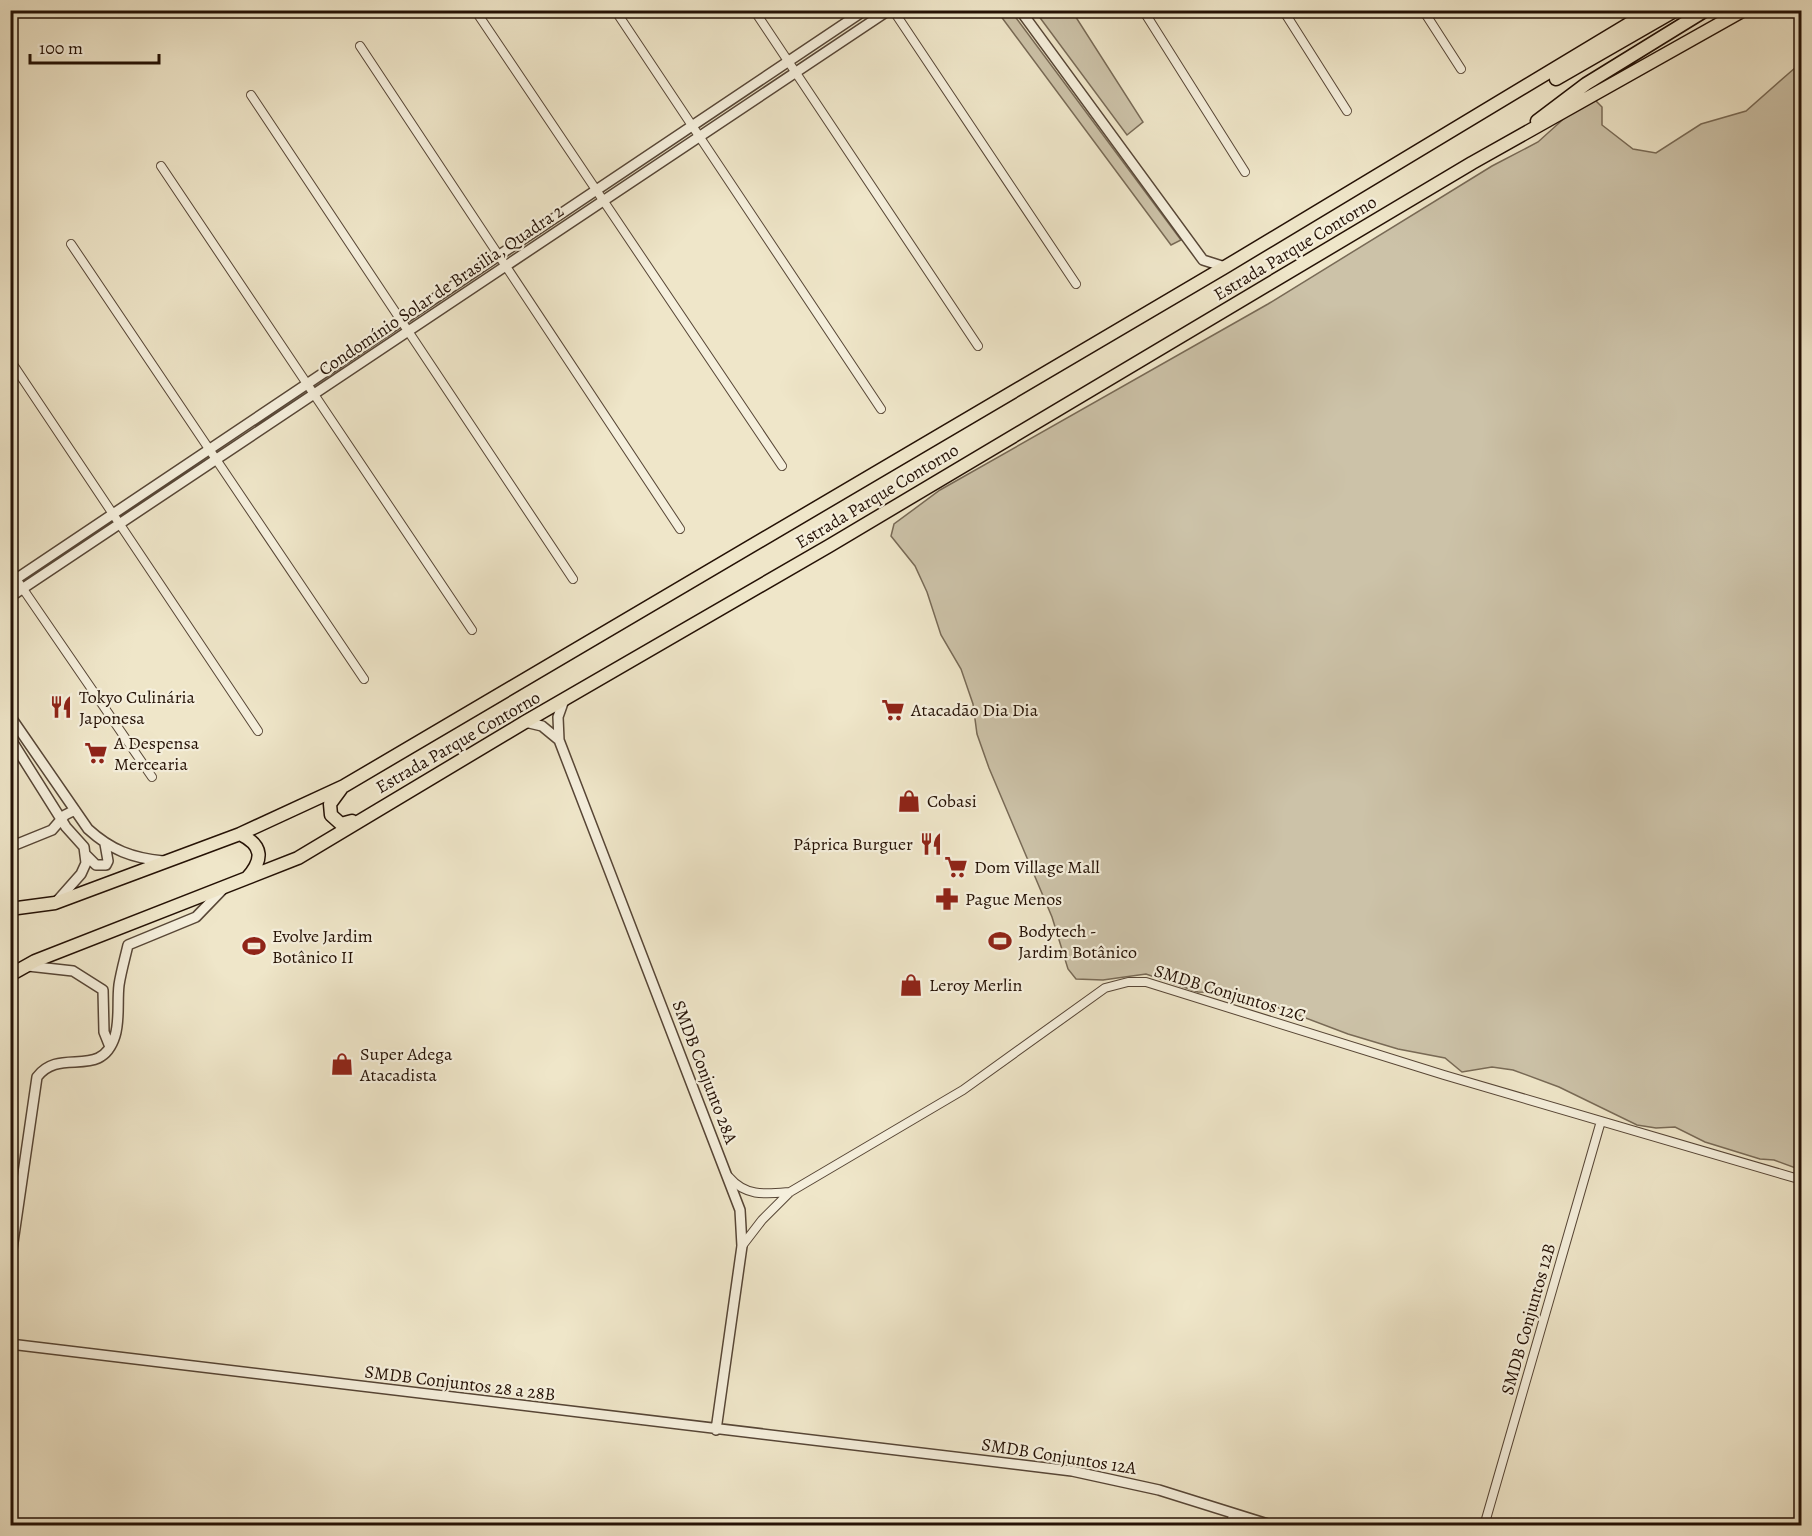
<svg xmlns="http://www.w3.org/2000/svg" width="1812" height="1536" font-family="Alegreya,serif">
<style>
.green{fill:#ccc2a8;stroke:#786a56;stroke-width:1.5}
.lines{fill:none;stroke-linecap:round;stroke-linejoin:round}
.minor-casing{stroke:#574636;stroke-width:10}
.tertiary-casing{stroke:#574636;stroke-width:12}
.trunk-casing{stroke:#241105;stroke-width:15}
.minor{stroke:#f5efdc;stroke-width:8}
.tertiary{stroke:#f5efdc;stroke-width:9}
.trunk{stroke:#efe6c9;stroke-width:12}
.labels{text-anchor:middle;stroke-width:4.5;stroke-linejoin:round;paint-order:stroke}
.street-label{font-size:18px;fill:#241105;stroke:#f5efdc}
.poi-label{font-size:18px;fill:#241105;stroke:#f5efdc;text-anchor:start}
</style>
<rect width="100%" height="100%" fill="#efe6c9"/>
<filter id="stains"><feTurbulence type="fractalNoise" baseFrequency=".00333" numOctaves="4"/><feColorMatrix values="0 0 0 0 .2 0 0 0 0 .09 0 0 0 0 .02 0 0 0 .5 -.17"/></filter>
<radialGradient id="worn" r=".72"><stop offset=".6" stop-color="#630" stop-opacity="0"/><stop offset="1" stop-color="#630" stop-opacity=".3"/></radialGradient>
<path class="green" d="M 997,11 L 1011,11 L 1181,240 L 1171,245 Z
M 1035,11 L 1072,11 L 1143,122 L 1127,135 Z
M 1796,67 L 1802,75 L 1801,1170 L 1774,1160 L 1760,1159 L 1705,1142 L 1675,1127 L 1656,1128 L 1637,1125 L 1559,1087 L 1513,1070 L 1492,1067 L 1462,1072 L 1445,1058 L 1398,1049 L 1348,1034 L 1274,1006 L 1232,993 L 1198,992 L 1146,974 L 1103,980 L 1076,979 L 1068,969 L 1052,917 L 989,768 L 977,734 L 973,704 L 961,669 L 941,635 L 927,592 L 915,566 L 891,536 L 894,524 L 940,490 L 1268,304 L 1492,166 L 1538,142 L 1569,114 L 1594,99 L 1602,107 L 1602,125 L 1633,149 L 1656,153 L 1701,124 L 1746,111 Z"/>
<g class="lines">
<g class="minor-casing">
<path id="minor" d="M 475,10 L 782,466
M 615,10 L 881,409
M 754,10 L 978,346
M 893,10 L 1076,284
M 1143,10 L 1245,172
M 1283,10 L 1347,111
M 1423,10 L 1461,69
M 360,46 L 680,529
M 251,95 L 573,579
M 161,166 L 472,630
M 71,244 L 364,679
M 10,360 L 258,731
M 10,570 L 152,777
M 729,1177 C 746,1197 766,1194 790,1192
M 742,1246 L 762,1220 L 790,1192 L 963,1090 L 1105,988 L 1128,982 L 1146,982 L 1444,1075 L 1802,1180
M 1229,1526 L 1234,1514
M 1484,1526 L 1601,1121"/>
</g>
<g class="tertiary-casing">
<path id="tertiary" d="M 1020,10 L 1203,260 L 1225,267
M 10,583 L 865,10
M 10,597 L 889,10
M 564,700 L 558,717 L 559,740 L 740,1210 L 742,1246 L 716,1430
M 10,716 L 88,829 C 111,850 132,858 163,861
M 525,722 L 542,726 L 559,740
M 10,738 L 66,827 L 84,847 L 86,863 L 81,874 L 58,900
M 10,847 L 52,830 L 65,815 L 75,810
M 86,855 L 96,865 L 106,865 L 108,861 L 105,844
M 28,966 L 73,971 L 103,990 L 104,1032 L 110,1047
M 10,1263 L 37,1077 C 60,1046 101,1081 115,1036 C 120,1020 117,1001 119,985 C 121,972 125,958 128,945 L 196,917 L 223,889
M 10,1344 L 1072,1471 L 1159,1490 L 1274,1526"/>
</g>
<g class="trunk-casing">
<path id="trunk" d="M 1556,79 L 1676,10
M 1537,121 L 1586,84 L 1706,10
M 341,789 L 330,804 L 331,815 L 341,824 L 352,821
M 240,834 C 264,846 263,860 247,878
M 10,909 L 55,903 L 240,834 L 344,786 L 1225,267 L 1652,10
M 10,975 L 35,961 L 298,858 L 525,722 L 829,546 L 1472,163 L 1744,10"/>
</g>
<use href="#minor" class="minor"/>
<use href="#tertiary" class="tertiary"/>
<use href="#trunk" class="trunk"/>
</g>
<defs>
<g id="restaurant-bare" transform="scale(1.8)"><path d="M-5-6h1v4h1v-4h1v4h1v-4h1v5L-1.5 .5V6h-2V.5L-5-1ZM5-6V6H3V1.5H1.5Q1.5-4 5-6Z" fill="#8f2418" stroke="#f5efdc" stroke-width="2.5" paint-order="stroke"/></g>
<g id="supermarket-bare" transform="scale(1.8)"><path d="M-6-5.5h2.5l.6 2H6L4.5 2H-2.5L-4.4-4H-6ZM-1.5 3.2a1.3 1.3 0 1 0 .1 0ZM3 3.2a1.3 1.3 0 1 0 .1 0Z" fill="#8f2418" stroke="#f5efdc" stroke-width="2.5" paint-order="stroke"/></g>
<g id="shop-bare" transform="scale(1.8)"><path d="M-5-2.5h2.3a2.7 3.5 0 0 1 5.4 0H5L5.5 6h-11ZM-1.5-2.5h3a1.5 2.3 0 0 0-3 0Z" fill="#8f2418" stroke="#f5efdc" stroke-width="2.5" paint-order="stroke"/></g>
<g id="pharmacy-bare" transform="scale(1.8)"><path d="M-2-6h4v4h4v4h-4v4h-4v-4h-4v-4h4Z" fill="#8f2418" stroke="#f5efdc" stroke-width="2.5" paint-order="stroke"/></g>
<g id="stadium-bare" transform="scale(1.8)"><path d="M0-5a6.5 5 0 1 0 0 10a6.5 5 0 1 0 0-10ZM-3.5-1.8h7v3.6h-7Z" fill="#8f2418" stroke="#f5efdc" stroke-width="2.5" paint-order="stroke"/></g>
</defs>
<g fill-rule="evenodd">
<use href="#restaurant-bare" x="61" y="707"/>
<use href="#supermarket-bare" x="893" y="710"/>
<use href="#supermarket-bare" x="96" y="753"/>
<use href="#shop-bare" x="909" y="801"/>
<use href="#restaurant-bare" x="931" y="844"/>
<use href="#supermarket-bare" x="956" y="867"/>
<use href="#pharmacy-bare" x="947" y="899"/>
<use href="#stadium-bare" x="1000" y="941"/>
<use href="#stadium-bare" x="254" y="946"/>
<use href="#shop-bare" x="911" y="985"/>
<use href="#shop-bare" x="342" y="1064"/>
</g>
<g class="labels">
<g class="street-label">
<text transform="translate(1295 248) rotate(-31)" y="6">Estrada Parque Contorno</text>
<text transform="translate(441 290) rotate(-34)" y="6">Condomínio Solar de Brasilia, Quadra 2</text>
<text transform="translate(877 496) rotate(-31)" y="6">Estrada Parque Contorno</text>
<text transform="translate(458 742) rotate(-30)" y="6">Estrada Parque Contorno</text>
<text transform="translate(1230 993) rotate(17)" y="6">SMDB Conjuntos 12C</text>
<text transform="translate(705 1072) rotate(69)" y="6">SMDB Conjunto 28A</text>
<text transform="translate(1528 1319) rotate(-74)" y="6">SMDB Conjuntos 12B</text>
<text transform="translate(460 1383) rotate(7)" y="6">SMDB Conjuntos 28 a 28B</text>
<text transform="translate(1059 1456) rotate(9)" y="6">SMDB Conjuntos 12A</text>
</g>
<g class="poi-label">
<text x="79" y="703">Tokyo Culinária<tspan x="79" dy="21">Japonesa</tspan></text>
<text x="911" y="716">Atacadão Dia Dia</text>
<text x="114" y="749">A Despensa<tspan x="114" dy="21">Mercearia</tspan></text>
<text x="927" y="807">Cobasi</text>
<text x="913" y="850" text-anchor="end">Páprica Burguer</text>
<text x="974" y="873">Dom Village Mall</text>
<text x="965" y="905">Pague Menos</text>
<text x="1018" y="937">Bodytech -<tspan x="1018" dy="21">Jardim Botânico</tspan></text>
<text x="272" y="942">Evolve Jardim<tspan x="272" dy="21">Botânico II</tspan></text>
<text x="929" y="991">Leroy Merlin</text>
<text x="360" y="1060">Super Adega<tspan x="360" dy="21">Atacadista</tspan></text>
</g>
</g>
<rect width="1812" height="1536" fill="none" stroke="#efe6c9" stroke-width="36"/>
<rect x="12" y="12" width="1788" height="1512" fill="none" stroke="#241105" stroke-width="3"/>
<rect x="18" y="18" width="1776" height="1500" fill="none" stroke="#241105" stroke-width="1.5"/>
<path d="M30 54v9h129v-9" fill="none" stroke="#241105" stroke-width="3"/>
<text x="39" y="54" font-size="18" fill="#241105" stroke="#f5efdc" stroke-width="4.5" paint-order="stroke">100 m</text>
<rect width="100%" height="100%" filter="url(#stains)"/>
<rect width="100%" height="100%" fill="url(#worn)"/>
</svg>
